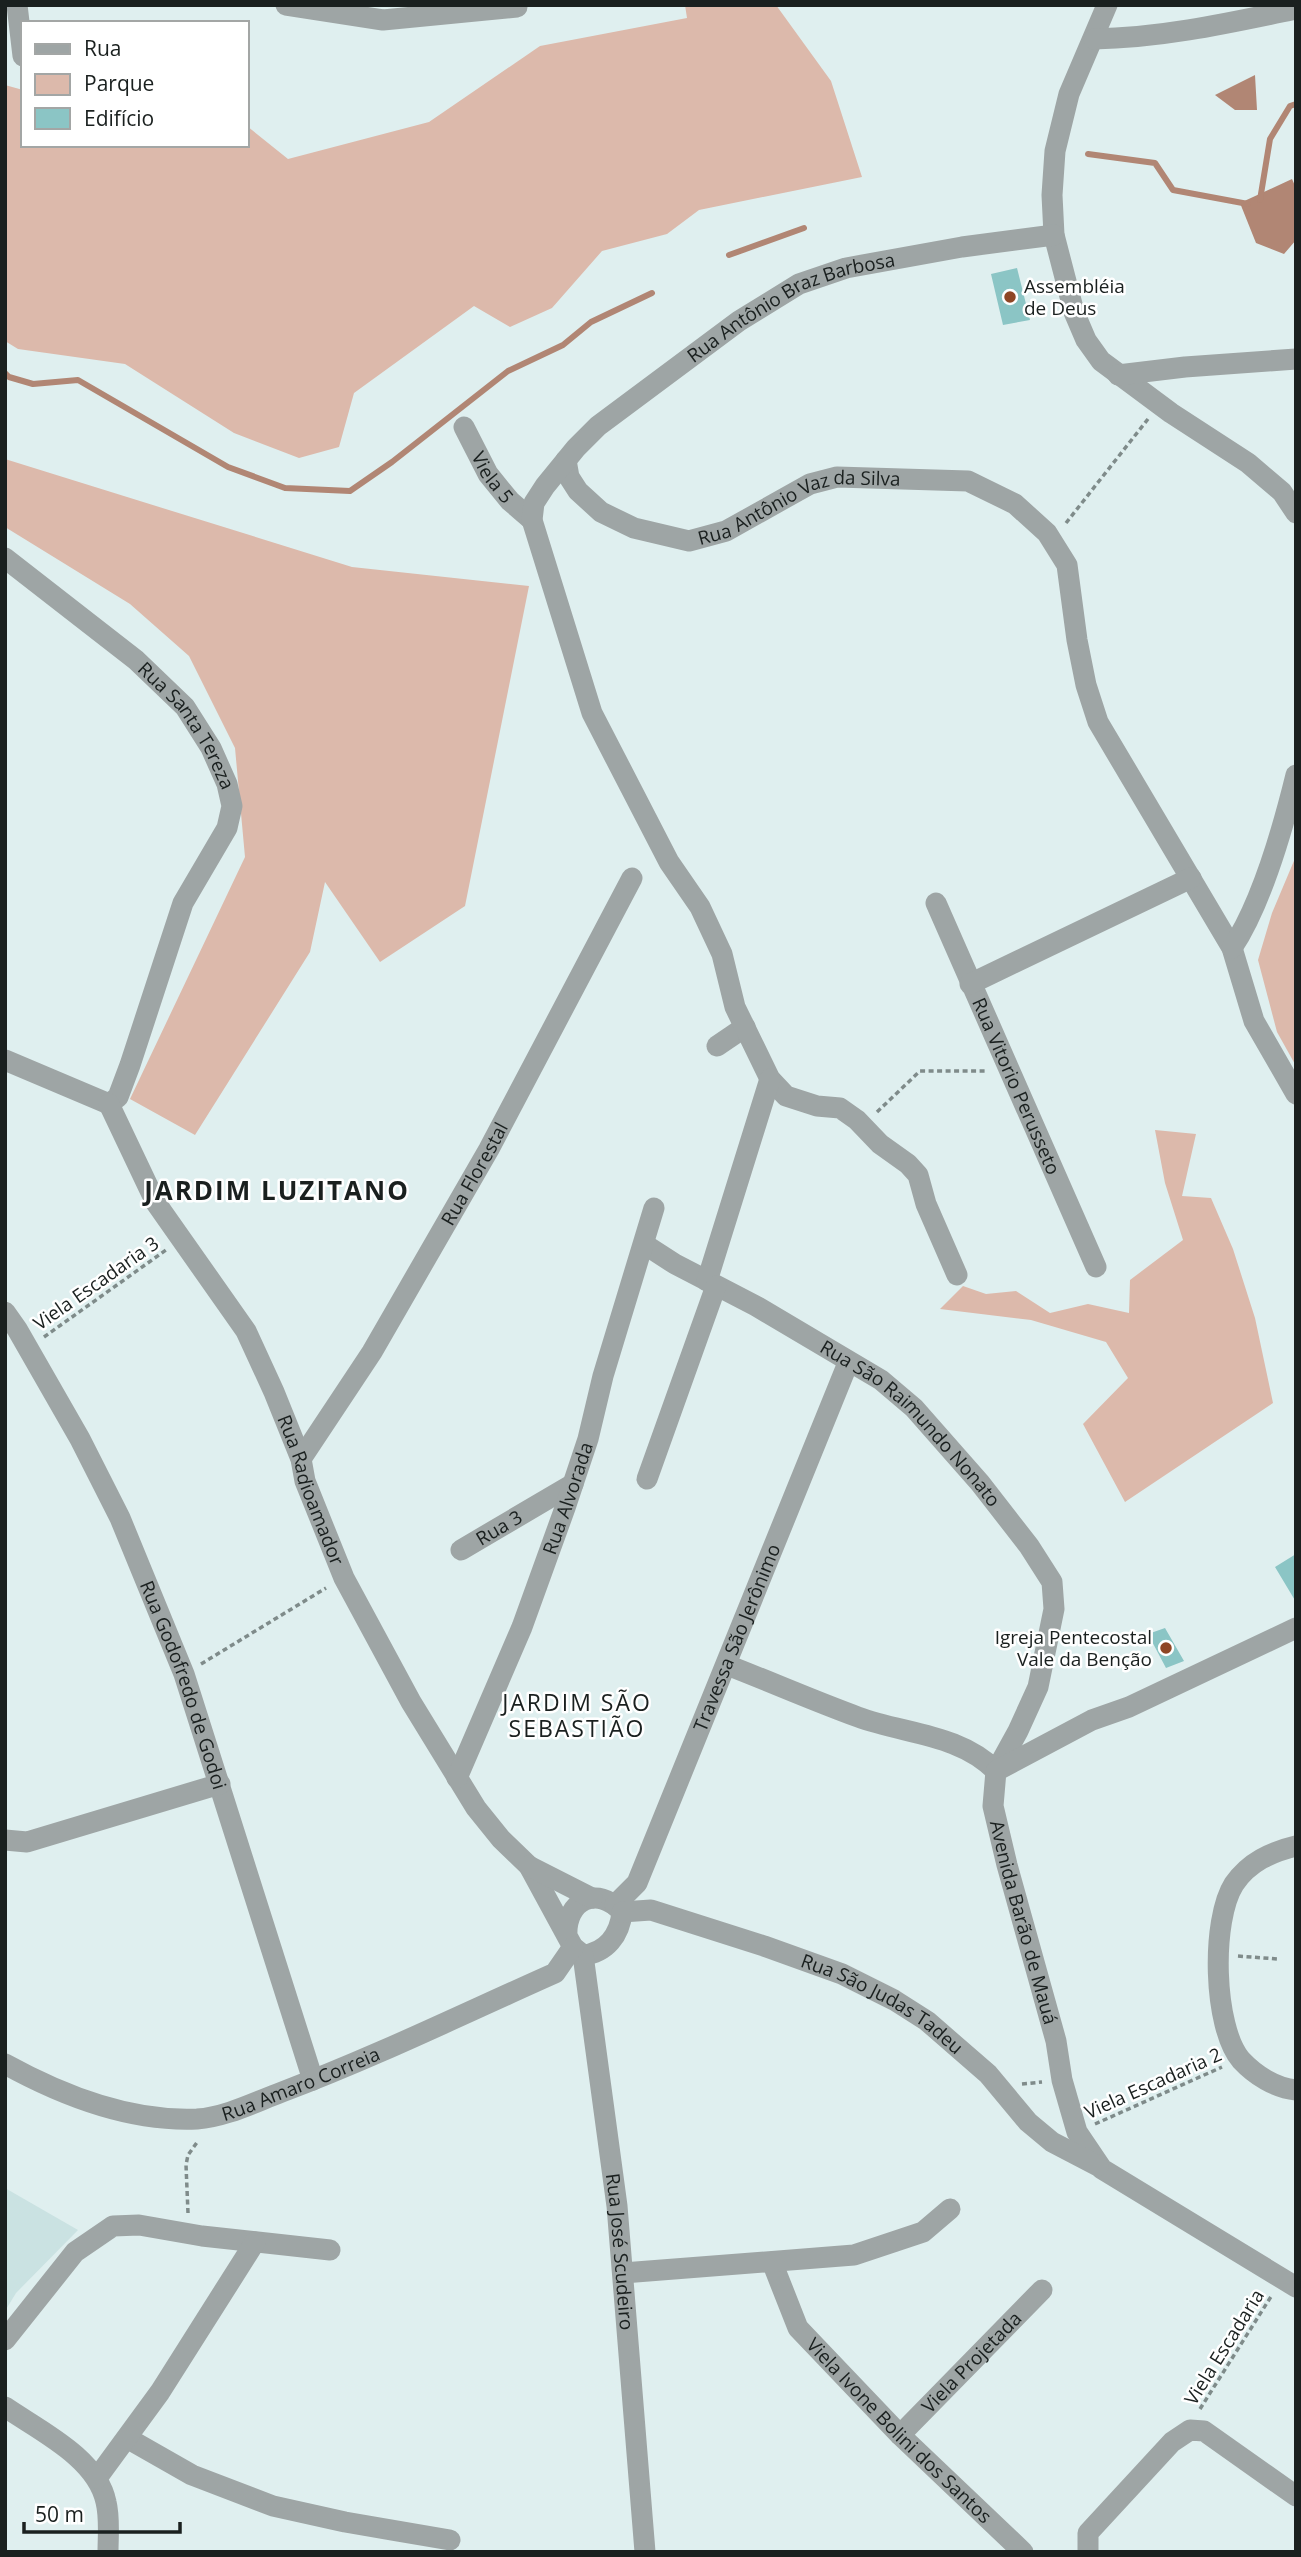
<svg xmlns="http://www.w3.org/2000/svg" width="1301" height="2557" font-family="'Open Sans',sans-serif">
<style>
.built{fill:#cae2e2}
.green{fill:#dcb9ab}
.water{fill:#b18674}
.lines{fill:none;stroke-linecap:round;stroke-linejoin:round}
.stream{stroke:#b18674;stroke-width:6}
.building{fill:#8bc5c5}
.path{stroke:#7f8b8a;stroke-width:3.5;stroke-dasharray:5 3.5;stroke-linecap:butt}
.minor{stroke:#9ea5a5;stroke-width:21}
.poi-dot{fill:#8e4625;stroke:#fff;stroke-width:2.5}
.labels{text-anchor:middle;stroke-width:5;stroke-linejoin:round;paint-order:stroke}
.poi-label{font-size:19px;fill:#1a201f;stroke:#fff;text-anchor:start}
.street-label{font-size:19px;fill:#1a201f;stroke:#fff}
.quarter-label{font-size:23px;letter-spacing:2px;fill:#1a201f;stroke:#fff}
.district-label{font-size:26px;font-weight:bold;letter-spacing:2px;fill:#1a201f;stroke:#fff}
</style>
<rect width="100%" height="100%" fill="#dfefef"/>
<path class="built" d="M 5,2188 L 78,2230 L 16,2293 L 5,2311 Z"/>
<path class="green" d="M 685,5 L 776,5 L 831,81 L 862,177 L 699,210 L 667,234 L 602,251 L 552,308 L 510,327 L 474,306 L 354,393 L 339,447 L 299,458 L 234,433 L 125,364 L 18,349 L 5,341 L 5,85 L 23,90 L 23,145 L 247,145 L 247,126 L 288,159 L 429,122 L 540,46 L 687,18 Z
M 5,459 L 352,567 L 529,586 L 465,906 L 380,962 L 325,882 L 310,952 L 195,1135 L 130,1099 L 245,857 L 235,748 L 189,656 L 130,604 L 5,527 Z
M 1296,856 L 1296,1066 L 1277,1032 L 1258,960 L 1272,913 Z
M 1155,1130 L 1196,1134 L 1182,1196 L 1211,1198 L 1233,1249 L 1255,1318 L 1273,1403 L 1125,1502 L 1083,1424 L 1128,1378 L 1106,1342 L 1031,1320 L 940,1309 L 963,1286 L 986,1294 L 1016,1291 L 1050,1313 L 1088,1304 L 1129,1313 L 1130,1280 L 1183,1240 L 1165,1183 Z"/>
<path class="water" d="M 1255,75 L 1257,110 L 1235,110 L 1215,95 Z
M 1292,179 L 1296,188 L 1296,240 L 1284,254 L 1256,243 L 1240,203 Z"/>
<g class="lines">
<path class="stream" d="M 1088,154 L 1155,163 L 1173,190 L 1248,204
M 1260,200 L 1270,139 L 1290,106 L 1296,104
M 729,255 L 804,228
M 5,373 L 9,377 L 33,384 L 78,380 L 228,467 L 285,488 L 350,491 L 392,462 L 508,371 L 563,345 L 591,322 L 652,293"/>
</g>
<path class="building" d="M 1017,268 L 1030,320 L 1003,325 L 991,274 Z
M 1296,1554 L 1296,1602 L 1275,1567 Z
M 1165,1628 L 1184,1661 L 1166,1668 L 1148,1634 Z"/>
<g class="lines">
<path class="path" d="M 1066,523 L 1148,419
M 877,1112 L 920,1071 L 986,1071
M 44,1337 L 166,1250
M 201,1664 L 326,1588
M 1238,1956 L 1277,1959
M 1022,2084 L 1042,2082
M 1095,2124 L 1222,2067
M 188,2213 L 186,2165 L 188,2155 L 198,2141
M 1200,2409 L 1272,2295"/>
<g class="minor">
<path d="M 17,5 L 23,56"/>
<path d="M 286,5 L 383,20 L 517,7 L 517,5"/>
<path d="M 1107,5 L 1069,94 L 1055,151 L 1052,195 L 1054,235 L 1074,312 L 1086,340 L 1101,361 L 1171,413 L 1248,463 L 1282,492 L 1296,513"/>
<path d="M 1094,39 C 1162,38 1229,23 1296,9"/>
<path d="M 1118,375 L 1185,367 L 1296,359"/>
<path id="s1" d="M 464,427 L 488,474 L 510,501 L 532,520"/>
<path id="s2" d="M 566,460 L 569,477 L 578,491 L 601,512 L 634,528 L 689,541 L 726,531 L 810,484 L 837,477 L 968,481 L 1015,504 L 1047,533 L 1067,565 L 1077,640 L 1086,685 L 1098,722 L 1232,948 L 1254,1021 L 1296,1094"/>
<path id="s3" d="M 5,558 L 136,660 L 185,707 L 211,748 L 227,784 L 232,806 L 227,828 L 183,903 L 130,1065 L 118,1097 L 109,1104"/>
<path id="s4" d="M 936,903 L 1096,1267"/>
<path d="M 1232,948 C 1262,903 1283,828 1296,775"/>
<path d="M 970,984 L 1191,878"/>
<path d="M 717,1046 L 745,1027"/>
<path d="M 5,1060 L 109,1104"/>
<path id="s5" d="M 109,1104 L 156,1203 L 246,1331 L 274,1392 L 301,1459 L 305,1481 L 344,1578 L 411,1702 L 476,1808 L 501,1839 L 529,1866 L 567,1936 L 573,1947 L 583,1955 C 606,1953 620,1935 622,1912 C 597,1884 565,1901 567,1936"/>
<path id="s6" d="M 644,1244 L 675,1264 L 756,1306 L 881,1380 L 914,1408 L 980,1483 L 1029,1546 L 1052,1582 L 1054,1609 L 1038,1687 L 1018,1731 L 996,1771 C 960,1734 904,1734 858,1717 C 814,1701 771,1682 727,1665"/>
<path id="s7" d="M 957,1275 L 926,1204 L 918,1175 L 908,1164 L 880,1144 L 857,1120 L 840,1108 L 817,1106 L 786,1096 L 770,1079 L 735,1007 L 722,954 L 700,907 L 669,862 L 592,713 L 532,520 L 534,503 L 545,486 L 576,448 L 598,426 L 739,321 L 799,284 L 846,268 L 962,247 L 1054,235"/>
<path d="M 707,1281 L 770,1079"/>
<path id="s8" d="M 5,1312 L 17,1329 L 80,1439 L 120,1518 L 184,1674 L 313,2080"/>
<path id="s9" d="M 301,1459 L 372,1352 L 489,1149 L 632,878"/>
<path d="M 647,1479 L 716,1286"/>
<path id="s10" d="M 461,1550 L 573,1484"/>
<path id="s11" d="M 1296,1628 L 1129,1707 L 1092,1720 L 996,1771 L 993,1806 L 1007,1865 L 1056,2041 L 1062,2080 L 1077,2132 L 1102,2169 L 1296,2287"/>
<path id="s12" d="M 457,1778 L 522,1627 L 565,1508 L 588,1439 L 603,1376 L 654,1208"/>
<path d="M 5,1840 L 27,1842 L 220,1784"/>
<path d="M 1296,1846 C 1271,1852 1249,1862 1234,1884 C 1211,1920 1213,2027 1241,2060 C 1255,2075 1275,2088 1296,2090"/>
<path d="M 529,1866 L 592,1898"/>
<path id="s13" d="M 615,1905 L 637,1883 L 848,1363"/>
<path id="s14" d="M 622,1912 L 651,1910 L 764,1946 L 842,1974 L 894,2000 L 927,2021 L 988,2074 L 1028,2122 L 1052,2142 L 1098,2166"/>
<path id="s15" d="M 583,1955 L 617,2206 L 645,2552"/>
<path id="s16" d="M 5,2064 C 63,2096 130,2122 197,2119 C 226,2117 255,2102 282,2092 C 375,2057 465,2013 555,1973 L 573,1947"/>
<path id="s17" d="M 772,2262 L 798,2328 L 900,2435 L 1023,2552"/>
<path d="M 623,2273 L 854,2255 L 923,2232 L 950,2209"/>
<path d="M 5,2340 L 75,2252 L 113,2226 L 139,2225 L 202,2236 L 330,2250"/>
<path d="M 5,2407 C 40,2431 97,2458 106,2502 C 110,2518 108,2536 108,2552"/>
<path id="s18" d="M 900,2435 L 1042,2290"/>
<path d="M 127,2438 L 192,2475 L 273,2506 L 345,2522 L 450,2540"/>
<path d="M 97,2478 L 160,2392 L 255,2242"/>
<path d="M 1088,2552 L 1088,2533 L 1172,2442 L 1190,2430 L 1204,2431 L 1296,2496"/>
</g>
</g>
<g class="poi-dot">
<circle cx="1010" cy="297" r="7"/>
<circle cx="1166" cy="1648" r="7"/>
</g>
<g class="labels">
<g class="poi-label">
<text x="1024" y="293">Assembléia<tspan x="1024" dy="22">de Deus</tspan></text>
<text x="1152" y="1644" text-anchor="end">Igreja Pentecostal<tspan x="1152" dy="22">Vale da Benção</tspan></text>
</g>
<g class="street-label">
<text dy="7" stroke="none"><textPath href="#s7" startOffset="1248">Rua Antônio Braz Barbosa</textPath></text>
<text dy="7" stroke="none"><textPath href="#s1" startOffset="58">Viela 5</textPath></text>
<text dy="7" stroke="none"><textPath href="#s2" startOffset="276">Rua Antônio Vaz da Silva</textPath></text>
<text dy="7" stroke="none"><textPath href="#s3" startOffset="250">Rua Santa Tereza</textPath></text>
<text dy="7" stroke="none"><textPath href="#s4" startOffset="200">Rua Vitorio Perusseto</textPath></text>
<text dy="7" stroke="none"><textPath href="#s9" startOffset="334">Rua Florestal</textPath></text>
<text transform="translate(96 1283) rotate(-35)" y="7">Viela Escadaria 3</text>
<text dy="7" stroke="none"><textPath href="#s6" startOffset="324">Rua São Raimundo Nonato</textPath></text>
<text dy="7" stroke="none"><textPath href="#s5" startOffset="438">Rua Radioamador</textPath></text>
<text dy="7" stroke="none"><textPath href="#s12" startOffset="301">Rua Alvorada</textPath></text>
<text dy="7" stroke="none"><textPath href="#s10" startOffset="44">Rua 3</textPath></text>
<text dy="7" stroke="none"><textPath href="#s13" startOffset="296">Travessa São Jerônimo</textPath></text>
<text dy="7" stroke="none"><textPath href="#s8" startOffset="415">Rua Godofredo de Godoi</textPath></text>
<text dy="7" stroke="none"><textPath href="#s11" startOffset="488">Avenida Barão de Mauá</textPath></text>
<text dy="7" stroke="none"><textPath href="#s14" startOffset="280">Rua São Judas Tadeu</textPath></text>
<text dy="7" stroke="none"><textPath href="#s16" startOffset="312">Rua Amaro Correia</textPath></text>
<text transform="translate(1153 2083) rotate(-24)" y="7">Viela Escadaria 2</text>
<text dy="7" stroke="none"><textPath href="#s15" startOffset="299">Rua José Scudeiro</textPath></text>
<text transform="translate(1224 2347) rotate(-58)" y="7">Viela Escadaria</text>
<text dy="7" stroke="none"><textPath href="#s18" startOffset="102">Viela Projetada</textPath></text>
<text dy="7" stroke="none"><textPath href="#s17" startOffset="215">Viela Ivone Bolini dos Santos</textPath></text>
</g>
<g class="quarter-label">
<text x="577" y="1711">JARDIM SÃO<tspan x="577" dy="26">SEBASTIÃO</tspan></text>
</g>
<g class="district-label">
<text x="277" y="1200">JARDIM LUZITANO</text>
</g>
</g>
<rect width="1301" height="2557" fill="none" stroke="#1a201f" stroke-width="14"/>
<rect x="21" y="21" width="228" height="126" fill="#ffffff" stroke="#a3a6a5" stroke-width="2"/>
<rect x="35" y="44" width="35" height="10" fill="#9ea5a5" stroke="#a3a6a5" stroke-width="2"/>
<text x="84" y="56" font-size="21" fill="#1a201f">Rua</text>
<rect x="35" y="74" width="35" height="21" fill="#dcb9ab" stroke="#a3a6a5" stroke-width="2"/>
<text x="84" y="91" font-size="21" fill="#1a201f">Parque</text>
<rect x="35" y="108" width="35" height="21" fill="#8bc5c5" stroke="#a3a6a5" stroke-width="2"/>
<text x="84" y="126" font-size="21" fill="#1a201f">Edifício</text>
<path d="M24 2522v10h156v-10" fill="none" stroke="#1a201f" stroke-width="3.5"/>
<text x="35" y="2522" font-size="21" fill="#1a201f" stroke="#ffffff" stroke-width="5" paint-order="stroke">50 m</text>
</svg>
